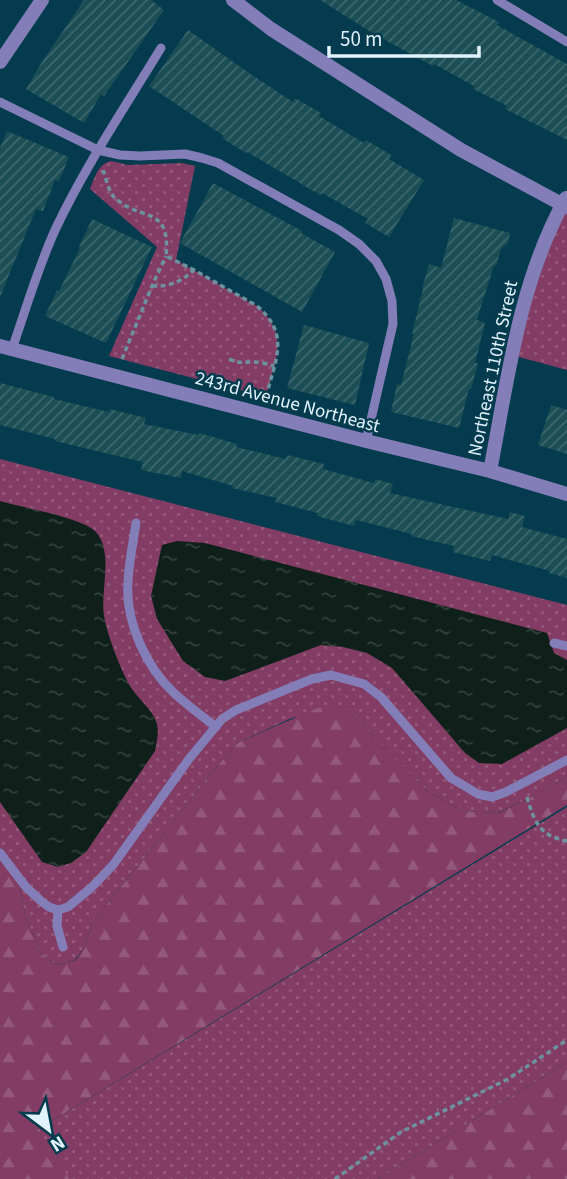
<svg xmlns="http://www.w3.org/2000/svg" width="567" height="1179" font-family="'Source Sans 3',sans-serif">
<style>
.green{fill:url(#green-dots)}
.forest{fill:url(#forest-firs)}
.water{fill:url(#water-ripples)}
.building{fill:url(#building-hatch)}
.lines{fill:none;stroke-linecap:round;stroke-linejoin:round}
.path{stroke:#6d93a1;stroke-width:3.5;stroke-dasharray:5 3.5;stroke-linecap:butt}
.service{stroke:#847eb8;stroke-width:9}
.minor{stroke:#847eb8;stroke-width:14}
.labels{text-anchor:middle;stroke-width:5;stroke-linejoin:round;paint-order:stroke}
.street-label{font-size:19px;fill:#e1f4fd;stroke:#043b4e}
</style>
<defs>
<pattern id="green-dots" width="8" height="8" patternUnits="userSpaceOnUse" patternTransform="scale(1.75)"><rect width="8" height="8" fill="#833c63"/><path d="M2 2h.1M6 6h.1" fill="none" stroke="#94597a" stroke-width="1.8" stroke-linecap="round"/></pattern>
<pattern id="forest-firs" width="22" height="20" patternUnits="userSpaceOnUse" patternTransform="scale(1.75)"><rect width="22" height="20" fill="#833c63"/><path d="M5 1l3.5 6h-7zM16 11l3.5 6h-7z" fill="#94597a"/></pattern>
<pattern id="water-ripples" width="26" height="14" patternUnits="userSpaceOnUse" patternTransform="scale(1.75)"><rect width="26" height="14" fill="#0f201a"/><path d="M2 4q2-2 4 0t4 0M15 11q2-2 4 0t4 0" fill="none" stroke="#32413c"/></pattern>
<pattern id="building-hatch" width="6" height="6" patternUnits="userSpaceOnUse" patternTransform="scale(1.75)"><rect width="6" height="6" fill="#1c4e55"/><path d="M-1 1l2-2M0 6l6-6M5 7l2-2" fill="none" stroke="#3d686e"/></pattern>
</defs>
<rect width="100%" height="100%" fill="#043b4e"/>
<path class="green" d="M 111,161 L 128,165 L 182,163 L 195,166 L 176,260 L 257,306 C 291,335 275,360 266,397 L 109,356 L 157,247 L 90,189 C 95,177 98,164 111,161 Z
M 567,209 L 567,370 L 512,355 L 527,287 Z
M 0,459 L 567,605 L 567,777 L 528,799 L 497,813 L 464,811 L 428,792 L 347,710 L 292,718 L 239,742 L 220,763 L 92,923 L 84,948 L 75,960 L 56,965 L 41,953 L 25,915 L 18,876 L 0,853 Z
M 567,807 L 567,1062 L 378,1179 L 0,1179 L 0,1105 L 37,1130 Z"/>
<path class="forest" d="M 325,705 L 347,710 L 428,792 L 464,811 L 498,813 L 528,799 L 567,777 L 567,805 L 37,1130 L 70,1179 L 0,1179 L 0,853 L 18,876 L 25,915 L 41,953 L 56,965 L 76,960 L 84,948 L 92,923 L 220,763 L 239,742 Z
M 567,1062 L 567,1179 L 378,1179 Z"/>
<path class="water" d="M 0,501 C 20,507 84,518 96,532 C 114,553 100,591 104,616 C 108,637 120,668 130,686 C 133,691 137,695 140,699 C 158,719 161,724 155,751 L 86,852 L 71,863 L 58,867 L 42,862 L 0,802 Z
M 177,541 L 205,543 L 547,633 L 554,653 L 567,660 L 567,728 L 502,764 L 479,763 L 465,753 L 392,668 L 367,653 L 343,647 L 321,645 L 225,681 L 205,677 L 183,661 L 157,619 L 151,596 L 162,545 Z"/>
<path class="building" d="M 84,0 L 151,0 L 164,10 L 104,96 L 101,94 L 84,123 L 26,89 L 40,65 Z
M 320,0 L 456,0 L 499,22 L 497,25 L 567,64 L 567,140 L 505,109 L 507,106 L 473,89 L 474,86 L 434,64 L 433,66 L 374,34 Z
M 188,30 L 252,75 L 293,102 L 295,98 L 321,113 L 319,116 L 364,143 L 366,140 L 391,155 L 389,159 L 424,180 L 389,237 L 365,223 L 368,219 L 322,193 L 320,195 L 247,152 L 246,153 L 222,138 L 224,136 L 149,86 Z
M 7,131 L 69,157 L 59,181 L 55,180 L 43,211 L 36,209 L 0,297 L 0,148 Z
M 213,183 L 302,231 L 301,233 L 335,252 L 302,312 L 180,243 Z
M 454,218 L 510,233 L 508,243 L 501,249 L 496,266 L 494,265 L 477,320 L 485,323 L 475,363 L 478,363 L 471,389 L 469,389 L 459,428 L 391,412 L 397,384 L 401,385 L 414,334 L 412,334 L 423,289 L 422,289 L 429,264 L 441,268 Z
M 92,219 L 152,247 L 106,343 L 45,316 L 57,290 L 59,291 L 80,248 L 79,247 Z
M 304,325 L 369,343 L 355,405 L 287,388 Z
M 0,383 L 54,397 L 54,399 L 109,412 L 110,409 L 146,418 L 144,424 L 198,435 L 199,433 L 237,444 L 236,447 L 286,459 L 287,455 L 324,464 L 323,469 L 374,483 L 375,479 L 393,484 L 390,493 L 508,519 L 510,512 L 525,516 L 522,527 L 567,539 L 567,578 L 549,573 L 550,571 L 492,555 L 490,561 L 453,552 L 454,546 L 411,536 L 412,534 L 356,520 L 354,526 L 317,516 L 318,513 L 275,502 L 277,498 L 232,488 L 233,486 L 182,471 L 181,478 L 141,470 L 143,462 L 55,441 L 55,439 L 0,425 Z
M 551,405 L 567,410 L 567,454 L 538,445 Z"/>
<g class="lines">
<path class="path" d="M 103,170 C 106,178 108,189 113,196 C 139,223 171,203 166,256 L 194,270
M 152,286 C 169,287 181,282 194,270 L 257,306 C 291,335 275,360 266,397
M 122,359 L 152,286 L 166,256
M 229,359 C 240,364 243,362 254,362 C 260,362 268,364 274,366
M 527,797 C 534,822 540,836 567,841
M 335,1179 L 401,1132 L 508,1079 L 567,1040"/>
<path class="service" d="M 497,0 L 567,42
M 0,102 L 98,150 L 120,155 L 140,156 L 185,154 L 202,158 L 218,163 L 339,230 L 359,244 L 376,261 L 386,279 L 392,301 L 393,324 L 366,441
M 12,349 C 26,309 38,267 56,228 C 86,165 125,107 161,48
M 136,523 C 133,543 129,562 128,582 C 125,621 146,667 174,693 C 187,705 202,716 216,727
M 554,643 L 567,646
M 0,853 L 26,887 L 41,901 L 49,907 L 58,910 L 68,907 L 92,887 L 113,865 L 189,759 L 222,719 L 236,710 L 312,679 L 331,675 L 364,684 L 381,697 L 451,778 L 478,794 L 492,797 L 506,792 L 567,760
M 58,910 L 57,926 L 63,947"/>
<path class="minor" d="M 233,0 L 271,29 L 461,150 L 567,207
M 0,62 L 42,0
M 0,346 L 366,441 L 490,471 L 567,494
M 490,471 C 508,379 519,281 566,198"/>
</g>
<g class="labels">
<g class="street-label">
<text transform="translate(492 368) rotate(-78)" y="7">Northeast 110th Street</text>
<text transform="translate(288 401) rotate(15)" y="7">243rd Avenue Northeast</text>
</g>
</g>
<g transform="translate(49 1130) rotate(148)" stroke="#043b4e" stroke-width="5" paint-order="stroke">
<path d="M0-5L12 26L0 18L-12 26Z" fill="#e1f4fd"/>
<text y="-10" font-size="19" font-weight="bold" text-anchor="middle" fill="#e1f4fd">N</text>
</g>
<path d="M329 46v10h150v-10" fill="none" stroke="#e1f4fd" stroke-width="3.5"/>
<text x="340" y="46" font-size="21" fill="#e1f4fd" stroke="#043b4e" stroke-width="5" paint-order="stroke">50 m</text>
</svg>
